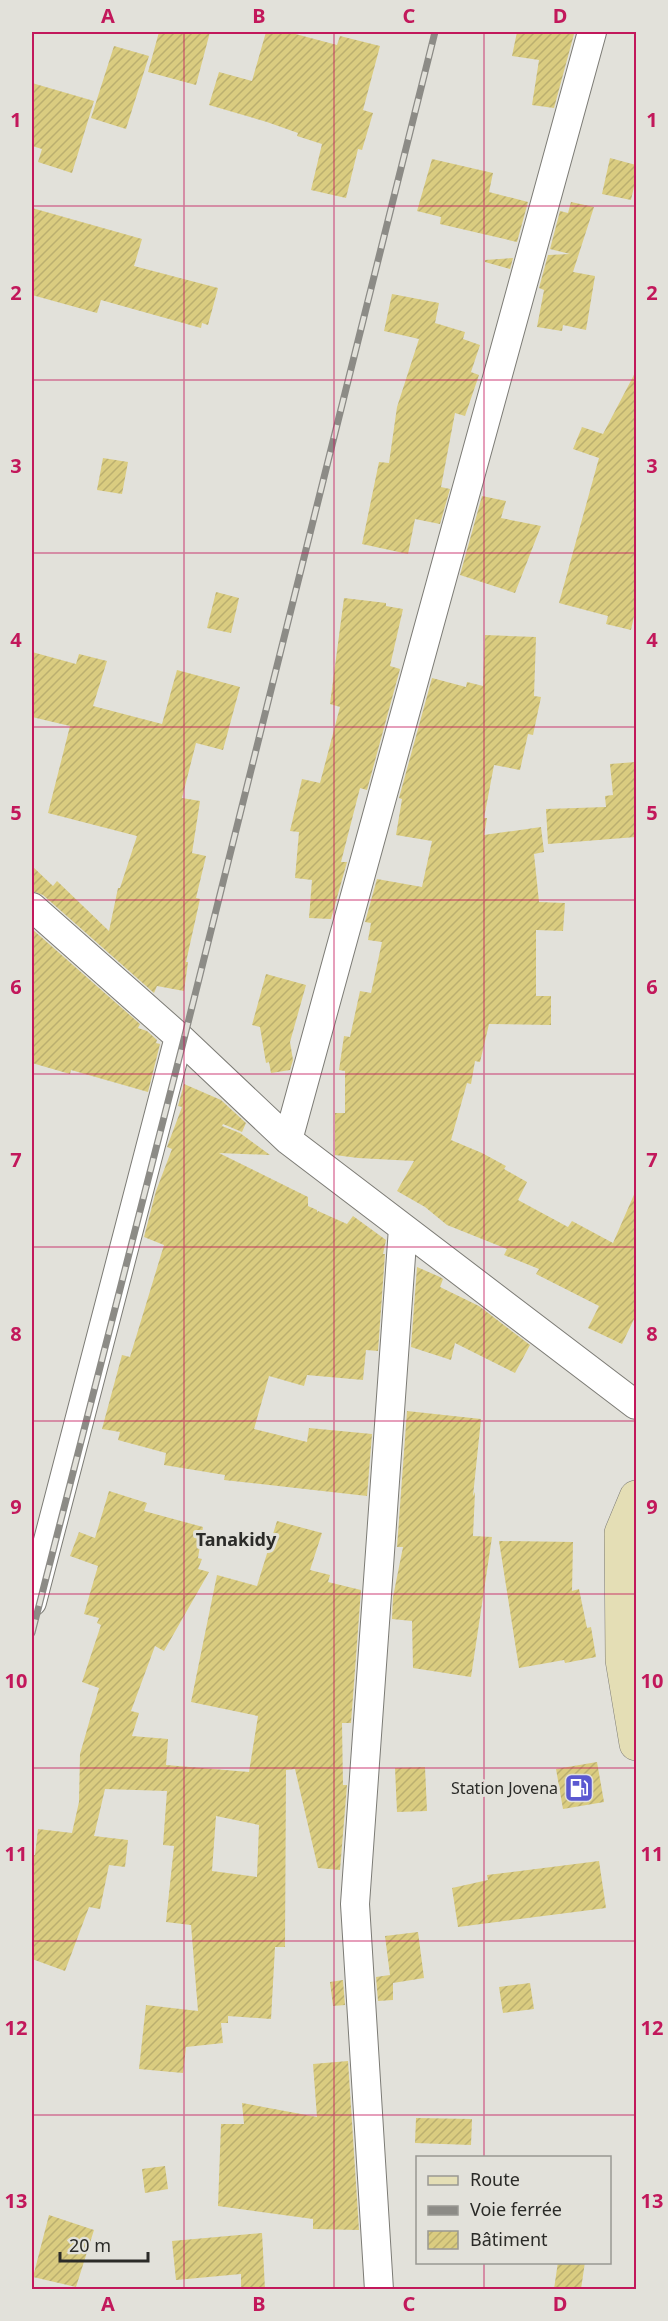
<svg xmlns="http://www.w3.org/2000/svg" width="668" height="2321" font-family="'Noto Sans',sans-serif">
<style>
.building{fill:url(#building-hatch);fill-rule:evenodd}
.lines{fill:none;stroke-linecap:round;stroke-linejoin:round}
.minor-casing{stroke:#7c7b75;stroke-width:30}
.secondary-casing{stroke:#7c7b75;stroke-width:34}
.minor{stroke:#fff;stroke-width:28}
.secondary{stroke:#e4deb5;stroke-width:33}
.rail-casing{stroke:#8c8b86;stroke-width:7}
.rail{stroke:#e2e1da;stroke-width:4.5;stroke-dasharray:14;stroke-linecap:butt}
.grid{fill:none;stroke:#c2185b;stroke-width:1.5;stroke-opacity:0.55}
.labels{text-anchor:middle;stroke-width:6;stroke-linejoin:round;paint-order:stroke}
.poi-label{font-size:16px;fill:#2b2b28;stroke:#e2e1da;text-anchor:end}
.neighbourhood-label{font-size:18px;font-weight:bold;fill:#2b2b28;stroke:#e2e1da}
.neatline{fill:none;stroke:#c2185b;stroke-width:2}
.grid-label{font-size:20px;text-anchor:middle;font-weight:bold;fill:#c2185b}
</style>
<defs>
<pattern id="building-hatch" width="6" height="6" patternUnits="userSpaceOnUse" patternTransform="scale(1.5)"><rect width="6" height="6" fill="#dacc80"/><path d="M-1 1l2-2M0 6l6-6M5 7l2-2" fill="none" stroke="#bbaf6f"/></pattern>
</defs>
<rect width="100%" height="100%" fill="#e2e1da"/>
<path class="building" d="M 159,32 L 210,32 L 196,85 L 148,72 Z
M 266,32 L 288,32 L 337,45 L 340,36 L 380,46 L 363,110 L 373,113 L 362,150 L 358,149 L 346,198 L 311,190 L 322,144 L 297,136 L 298,133 L 267,122 L 209,105 L 219,72 L 252,81 Z
M 517,32 L 563,32 L 574,34 L 554,108 L 532,105 L 539,60 L 512,56 Z
M 114,46 L 149,56 L 126,129 L 91,118 Z
M 32,83 L 94,101 L 72,173 L 38,162 L 42,149 L 32,146 Z
M 610,158 L 636,165 L 636,178 L 631,200 L 602,194 Z
M 432,159 L 493,173 L 489,192 L 528,202 L 517,242 L 440,224 L 441,217 L 417,211 Z
M 571,202 L 594,207 L 573,272 L 595,276 L 586,330 L 563,325 L 562,331 L 537,327 L 544,290 L 539,288 L 548,255 L 570,254 L 550,249 L 560,211 L 568,213 Z
M 32,208 L 142,239 L 134,266 L 218,288 L 208,325 L 202,323 L 201,328 L 101,300 L 97,313 L 32,295 Z
M 513,258 L 510,269 L 485,262 L 485,260 Z
M 392,294 L 439,303 L 435,323 L 465,332 L 463,339 L 480,345 L 471,372 L 479,375 L 465,416 L 455,413 L 441,487 L 450,489 L 440,524 L 415,519 L 408,554 L 362,544 L 379,462 L 389,463 L 397,407 L 419,339 L 384,331 Z
M 636,371 L 636,607 L 631,630 L 606,624 L 608,616 L 559,603 L 599,458 L 573,449 L 582,427 L 603,434 Z
M 103,458 L 128,462 L 122,494 L 97,490 Z
M 482,496 L 506,501 L 501,518 L 541,526 L 515,593 L 460,575 Z
M 216,592 L 239,598 L 231,633 L 207,628 Z
M 344,598 L 386,603 L 386,606 L 403,609 L 390,666 L 400,669 L 367,790 L 360,788 L 341,862 L 347,862 L 331,919 L 309,918 L 312,880 L 295,878 L 299,832 L 290,831 L 302,779 L 320,783 L 340,707 L 330,704 Z
M 485,635 L 536,637 L 534,696 L 541,697 L 533,735 L 528,734 L 520,770 L 494,765 L 484,818 L 487,818 L 484,835 L 541,827 L 544,852 L 534,854 L 539,902 L 565,903 L 563,931 L 536,930 L 536,996 L 551,996 L 551,1025 L 489,1024 L 480,1062 L 475,1061 L 471,1084 L 467,1083 L 451,1140 L 482,1153 L 506,1166 L 504,1169 L 527,1182 L 518,1200 L 568,1227 L 572,1221 L 613,1243 L 636,1190 L 636,1315 L 622,1344 L 588,1328 L 599,1306 L 536,1274 L 539,1269 L 504,1255 L 507,1249 L 447,1225 L 425,1207 L 397,1191 L 414,1161 L 358,1158 L 335,1155 L 335,1113 L 345,1113 L 345,1071 L 339,1070 L 344,1036 L 350,1037 L 360,991 L 371,993 L 382,942 L 368,940 L 371,923 L 365,922 L 377,879 L 422,887 L 432,841 L 396,835 L 402,799 L 399,798 L 432,678 L 466,687 L 467,682 L 483,686 Z
M 32,652 L 76,664 L 79,654 L 107,661 L 93,706 L 162,724 L 177,670 L 240,687 L 223,750 L 196,743 L 182,798 L 200,801 L 192,853 L 206,856 L 196,898 L 200,899 L 186,962 L 188,962 L 184,991 L 157,986 L 154,993 L 43,895 L 32,891 L 32,866 L 53,886 L 57,881 L 109,931 L 118,888 L 120,888 L 137,836 L 48,813 L 70,726 L 32,717 Z
M 636,762 L 636,837 L 548,844 L 546,809 L 606,807 L 605,796 L 613,795 L 610,764 Z
M 32,929 L 140,1024 L 138,1028 L 147,1031 L 157,1040 L 156,1043 L 160,1044 L 148,1092 L 71,1070 L 70,1074 L 32,1063 Z
M 266,974 L 306,985 L 290,1042 L 293,1060 L 290,1070 L 271,1073 L 269,1062 L 266,1063 L 260,1027 L 252,1025 Z
M 184,1084 L 221,1100 L 246,1123 L 242,1132 L 223,1124 L 222,1126 L 240,1133 L 270,1155 L 219,1153 L 308,1197 L 308,1206 L 317,1210 L 317,1213 L 318,1211 L 347,1224 L 353,1216 L 386,1240 L 383,1254 L 385,1254 L 378,1351 L 366,1350 L 363,1380 L 307,1375 L 304,1386 L 269,1376 L 254,1429 L 307,1442 L 309,1428 L 372,1434 L 367,1496 L 224,1480 L 225,1475 L 164,1465 L 166,1453 L 118,1440 L 120,1432 L 102,1429 L 122,1355 L 130,1357 L 164,1245 L 144,1237 L 156,1191 L 172,1149 L 167,1147 L 182,1107 L 178,1106 Z
M 417,1267 L 440,1277 L 443,1279 L 440,1287 L 479,1306 L 530,1345 L 515,1373 L 455,1343 L 451,1360 L 411,1347 Z
M 407,1411 L 481,1419 L 473,1496 L 475,1492 L 473,1536 L 492,1537 L 471,1677 L 413,1668 L 412,1621 L 392,1619 L 393,1597 L 403,1547 L 397,1547 Z
M 109,1491 L 147,1503 L 144,1511 L 203,1527 L 198,1558 L 202,1559 L 198,1569 L 209,1572 L 164,1651 L 155,1646 L 131,1711 L 139,1713 L 132,1736 L 168,1739 L 166,1765 L 249,1772 L 258,1716 L 191,1702 L 217,1575 L 257,1586 L 277,1521 L 322,1533 L 310,1570 L 330,1575 L 328,1582 L 361,1590 L 351,1723 L 342,1723 L 343,1785 L 347,1785 L 340,1870 L 318,1868 L 295,1769 L 286,1770 L 285,1947 L 275,1947 L 271,2019 L 228,2016 L 228,2023 L 221,2023 L 223,2043 L 186,2047 L 183,2073 L 139,2069 L 146,2005 L 198,2011 L 191,1925 L 166,1922 L 174,1846 L 163,1845 L 167,1791 L 105,1789 L 94,1836 L 128,1840 L 125,1867 L 109,1865 L 100,1909 L 89,1907 L 65,1971 L 32,1959 L 32,1855 L 35,1855 L 38,1829 L 72,1833 L 79,1802 L 80,1754 L 99,1688 L 82,1682 L 101,1625 L 97,1623 L 99,1618 L 84,1614 L 98,1566 L 70,1556 L 79,1532 L 95,1538 ZM 216,1816 L 259,1825 L 257,1877 L 212,1871 Z
M 499,1541 L 573,1542 L 572,1591 L 579,1589 L 587,1628 L 591,1627 L 596,1657 L 565,1663 L 564,1660 L 519,1668 Z
M 597,1762 L 604,1802 L 563,1809 L 556,1769 Z
M 425,1767 L 427,1811 L 397,1812 L 395,1768 Z
M 599,1861 L 606,1908 L 458,1927 L 452,1888 L 488,1880 L 487,1875 Z
M 418,1932 L 424,1978 L 393,1983 L 393,2000 L 378,2001 L 376,1977 L 390,1975 L 385,1936 Z
M 343,1980 L 345,2005 L 333,2006 L 330,1982 Z
M 530,1983 L 534,2009 L 503,2013 L 499,1987 Z
M 348,2061 L 359,2230 L 313,2229 L 313,2219 L 218,2206 L 221,2124 L 244,2124 L 242,2103 L 317,2117 L 313,2064 Z
M 416,2118 L 472,2119 L 471,2145 L 415,2143 Z
M 165,2166 L 168,2189 L 145,2193 L 142,2169 Z
M 49,2215 L 94,2230 L 76,2287 L 33,2277 Z
M 262,2233 L 265,2289 L 241,2289 L 241,2274 L 176,2280 L 172,2241 Z
M 558,2262 L 585,2262 L 581,2289 L 554,2289 Z"/>
<g class="lines">
<g class="minor-casing">
<path id="minor" d="M 32,907 L 179,1037 L 288,1140 L 636,1405
M 288,1140 L 592,32
M 32,1602 L 179,1037
M 379,2290 L 355,1904 L 403,1228"/>
</g>
<g class="secondary-casing">
<path id="secondary" d="M 636,1497 L 621,1533 L 622,1660 L 636,1744"/>
</g>
<use href="#minor" class="minor"/>
<use href="#secondary" class="secondary"/>
<g class="rail-casing">
<path id="rail" d="M 32,1633 L 183,1043 L 435,32"/>
</g>
<use href="#rail" class="rail"/>
</g>
<path class="grid" d="M 184,32 L 184,2290M 334,32 L 334,2290M 484,32 L 484,2158M 32,206 L 636,206M 32,380 L 636,380M 32,553 L 636,553M 32,727 L 636,727M 32,900 L 636,900M 32,1074 L 636,1074M 32,1247 L 636,1247M 32,1421 L 636,1421M 32,1594 L 636,1594M 32,1768 L 636,1768M 32,1941 L 636,1941M 32,2115 L 636,2115M 484,2262 L 484,2290"/>
<defs>
<g id="fuel-square" transform="scale(1.5)"><rect x="-9" y="-9" width="18" height="18" rx="4" fill="#5b59d1" stroke="#e2e1da"/><path d="M-5.5-6h7V0h2V4h1.3V-2.5L3-4.5l.8-.8L6-3V5H2.5V1h-1V6h-7ZM-4.2-4.7v3.2H.2V-4.7Z" fill="#fff"/></g>
</defs>
<g fill-rule="evenodd">
<use href="#fuel-square" x="579" y="1788"/>
</g>
<g class="labels">
<g class="poi-label">
<text x="558" y="1794">Station Jovena</text>
</g>
<g class="neighbourhood-label">
<text x="236" y="1546">Tanakidy</text>
</g>
</g>
<rect width="668" height="2321" fill="none" stroke="#e2e1da" stroke-width="66"/>
<rect x="416" y="2156" width="195" height="108" fill="#e2e1da" stroke="#999893" stroke-width="1.5"/>
<rect x="428" y="2176" width="30" height="9" fill="#e4deb5" stroke="#999893" stroke-width="1.5"/>
<text x="470" y="2186" font-size="18" fill="#2b2b28">Route</text>
<rect x="428" y="2206" width="30" height="9" fill="#8c8b86" stroke="#999893" stroke-width="1.5"/>
<text x="470" y="2216" font-size="18" fill="#2b2b28">Voie ferrée</text>
<rect x="428" y="2231" width="30" height="18" fill="url(#building-hatch)" stroke="#999893" stroke-width="1.5"/>
<text x="470" y="2246" font-size="18" fill="#2b2b28">Bâtiment</text>
<path d="M60 2252v9h88v-9" fill="none" stroke="#2b2b28" stroke-width="3"/>
<text x="69" y="2252" font-size="18" fill="#2b2b28" stroke="#e2e1da" stroke-width="4.5" paint-order="stroke">20 m</text>
<rect x="33" y="33" width="602" height="2255" class="neatline"/>
<g class="grid-label">
<text x="108" y="23">A</text>
<text x="259" y="23">B</text>
<text x="409" y="23">C</text>
<text x="560" y="23">D</text>
<text x="16" y="127">1</text>
<text x="652" y="127">1</text>
<text x="16" y="300">2</text>
<text x="652" y="300">2</text>
<text x="16" y="473">3</text>
<text x="652" y="473">3</text>
<text x="16" y="647">4</text>
<text x="652" y="647">4</text>
<text x="16" y="820">5</text>
<text x="652" y="820">5</text>
<text x="16" y="994">6</text>
<text x="652" y="994">6</text>
<text x="16" y="1167">7</text>
<text x="652" y="1167">7</text>
<text x="16" y="1341">8</text>
<text x="652" y="1341">8</text>
<text x="16" y="1514">9</text>
<text x="652" y="1514">9</text>
<text x="16" y="1688">10</text>
<text x="652" y="1688">10</text>
<text x="16" y="1861">11</text>
<text x="652" y="1861">11</text>
<text x="16" y="2035">12</text>
<text x="652" y="2035">12</text>
<text x="16" y="2208">13</text>
<text x="652" y="2208">13</text>
<text x="108" y="2311">A</text>
<text x="259" y="2311">B</text>
<text x="409" y="2311">C</text>
<text x="560" y="2311">D</text>
</g>
</svg>
